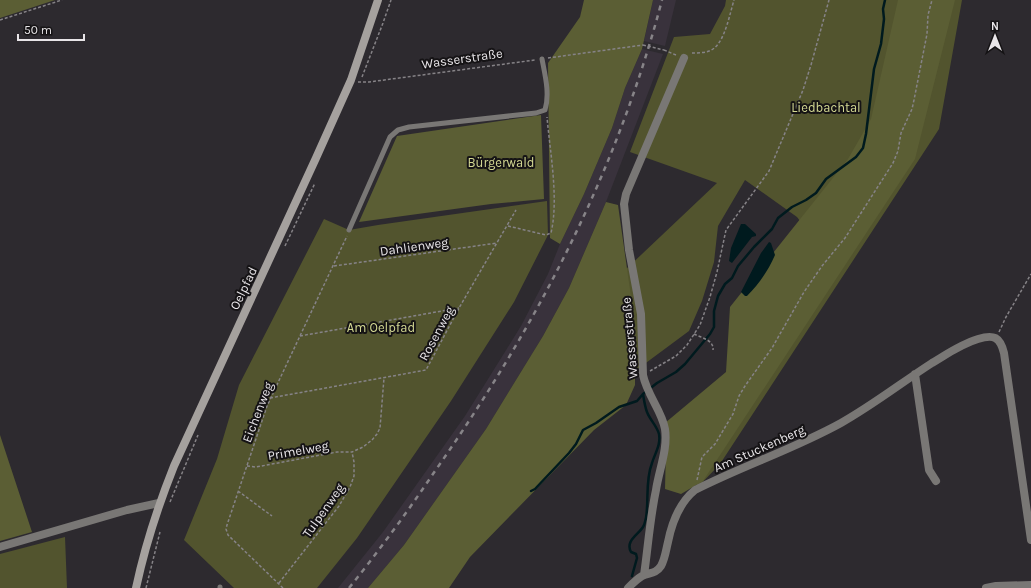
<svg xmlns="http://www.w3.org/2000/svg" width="1031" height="588" font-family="Karla,sans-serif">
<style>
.built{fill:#39323c}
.green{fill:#52542e}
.forest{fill:#5b5e34}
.water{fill:#001a1e}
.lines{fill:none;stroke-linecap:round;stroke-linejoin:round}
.stream{stroke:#001a1e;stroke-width:2.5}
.path{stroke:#868387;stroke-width:1.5;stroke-dasharray:3 2;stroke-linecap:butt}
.lane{stroke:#797775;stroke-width:5}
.street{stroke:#797775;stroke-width:8}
.secondary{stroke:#a5a19e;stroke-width:8}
.rail{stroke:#878488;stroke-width:2.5;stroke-dasharray:5 5;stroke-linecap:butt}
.path-bridge{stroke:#868387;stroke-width:1.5;stroke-dasharray:3 2;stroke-linecap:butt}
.labels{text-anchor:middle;stroke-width:4;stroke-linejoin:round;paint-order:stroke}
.street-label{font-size:13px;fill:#e8e5e8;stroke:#151315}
.park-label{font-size:13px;fill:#d4d993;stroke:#151315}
</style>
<rect width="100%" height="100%" fill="#2d2a2f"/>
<path class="built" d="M 653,0 L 676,0 L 665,46 L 644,41 Z
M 642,49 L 663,54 L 606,202 L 569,288 L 543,336 L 486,429 L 404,545 L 368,588 L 338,588 L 383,532 L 465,416 L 521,326 L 548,274 L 560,244 L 584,194 L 612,128 L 625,88 Z"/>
<path class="green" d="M 726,0 L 962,0 L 939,129 L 720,464 L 695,490 L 730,387 L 810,234 L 797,217 L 745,180 L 718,226 L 714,262 L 702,301 L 689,331 L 635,371 L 623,272 L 717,183 L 630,152 L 674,37 L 710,34 L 725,6 Z
M 547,201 L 548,235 L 514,302 L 451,401 L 357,538 L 317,588 L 234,588 L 184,540 L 217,459 L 239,385 L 324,219 L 349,230 L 378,225 Z
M 65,537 L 67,588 L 0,588 L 0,554 Z"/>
<path class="forest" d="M 0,0 L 55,0 L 0,18 Z
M 584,0 L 653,0 L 642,49 L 625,88 L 612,128 L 584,194 L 560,244 L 550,238 L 548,63 L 580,17 Z
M 898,0 L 955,0 L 915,159 L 703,481 L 681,494 L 665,489 L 666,447 L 665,423 L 726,372 L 730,307 L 848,159 L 871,119 Z
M 541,115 L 544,199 L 491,204 L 359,222 L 397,136 Z
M 606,202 L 618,205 L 635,325 L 635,385 L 626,405 L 594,430 L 470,557 L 449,588 L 368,588 L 404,545 L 486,429 L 543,336 L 569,288 Z
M 0,435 L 32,532 L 0,541 Z"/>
<path class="water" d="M 741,224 L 745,224 L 756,234 L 756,236 L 752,237 L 732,263 L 729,261 L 731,248 Z
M 769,242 L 771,243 L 775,255 C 768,271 759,284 747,296 L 745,296 L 741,292 L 761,253 Z"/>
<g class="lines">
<path class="stream" d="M 531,491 L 535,489 L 569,453 L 576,444 L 583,430 L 596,423 L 619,407 L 637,401 L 643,394 L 657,383 L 676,372 L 685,364 L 710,334 L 714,327 L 714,311 L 718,296 L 725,284 L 732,278 L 738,266 L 754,247 L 772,229 L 778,218 L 792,207 L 806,200 L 816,193 L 826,179 L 856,157 L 863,148 L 866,134 L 874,69 L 881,44 L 884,19 L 883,9 L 885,0
M 632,576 L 637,558 L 636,554 L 631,552 C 625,541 638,535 643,527 C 645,524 645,521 646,518 C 649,500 645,481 652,463 C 655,453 661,445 659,434 C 657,426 650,420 647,412 C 645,407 644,400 643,394"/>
<path class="path" d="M 0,20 L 62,0
M 664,50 L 676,55
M 692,53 C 699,53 707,53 713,49 C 725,41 730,13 734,0
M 548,58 L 643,45
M 362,77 L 383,23 L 391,0
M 358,82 L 369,82 L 535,60
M 508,226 L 546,235 L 551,233 C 559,199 550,152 547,117
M 285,246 L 315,183
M 334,266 L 497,243
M 999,332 L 1006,317 L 1031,274
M 694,334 C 702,338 714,340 713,350
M 300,336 L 459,308
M 650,371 L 676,356 L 687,345 L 700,325 L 710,297 L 717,272 L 726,230 L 769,171 L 803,90 L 811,65 L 829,0
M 270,398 L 426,370 L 459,308 L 516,210
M 247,466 L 256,467 L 337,452 L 352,452 L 363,447 L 372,440 L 377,434 L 380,428 L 384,378
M 697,480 L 702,457 L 715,444 L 733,414 L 739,396 L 745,386 L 772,348 L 804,292 L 822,266 L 845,238 L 893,163 L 898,151 L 901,133 L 912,109 L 914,100 L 927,34 L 928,15 L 932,0
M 238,491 L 272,516
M 170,502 L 198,435
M 279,583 L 339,506 L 350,487 L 354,476 L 354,462 L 352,452
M 146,588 L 160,532
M 283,588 L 228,535 L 226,529 L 227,525 L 267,406 L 347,236"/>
<path class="lane" d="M 349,230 L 390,137 L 398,130 L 409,127 L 536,113 L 545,110 C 550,94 545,75 542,59
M 220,587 L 220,588"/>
<path class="street" d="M 915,374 L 929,470 L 936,481
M 0,547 L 127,510 L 159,503
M 644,575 C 648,547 650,518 656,490 C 659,470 668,449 665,429 C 662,411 647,395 643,375 L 641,314 L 629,250 L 624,204 L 626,194 L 684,58
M 628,588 C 632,584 637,579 642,576 C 649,572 655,575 661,566 C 665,559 666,550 668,542 C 672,522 679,503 695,490 C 742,466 794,449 841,423 C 873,405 901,383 932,363 C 947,354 961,344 978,339 C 994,334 1000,337 1004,353 L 1031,540
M 986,588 L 996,586 L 1031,585"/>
<path class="secondary" d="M 136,588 C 145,546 158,506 174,466 L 316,158 L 351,80 L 378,0"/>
<path class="rail" d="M 349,588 C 379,551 408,511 435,471 C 536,327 617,172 662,0"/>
<path class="path-bridge" d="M 643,45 L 664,50"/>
</g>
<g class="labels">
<g class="street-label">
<text transform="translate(462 58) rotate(-8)" y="5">Wasserstraße</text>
<text transform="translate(414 246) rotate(-8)" y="5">Dahlienweg</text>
<text transform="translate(243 288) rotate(-64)" y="5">Oelpfad</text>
<text transform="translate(436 333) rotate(-62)" y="5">Rosenweg</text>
<text transform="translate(629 338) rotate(-95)" y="5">Wasserstraße</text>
<text transform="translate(257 412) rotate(-69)" y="5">Eichenweg</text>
<text transform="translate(759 448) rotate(-24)" y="5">Am Stuckenberg</text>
<text transform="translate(298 450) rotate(-10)" y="5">Primelweg</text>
<text transform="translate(323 510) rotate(-55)" y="5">Tulpenweg</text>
</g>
<g class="park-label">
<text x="826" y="112">Liedbachtal</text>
<text x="501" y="167">Bürgerwald</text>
<text x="381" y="332">Am Oelpfad</text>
</g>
</g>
<g transform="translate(995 36)" stroke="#151315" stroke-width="3" paint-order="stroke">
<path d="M0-3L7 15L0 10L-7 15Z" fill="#e8e5e8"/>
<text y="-6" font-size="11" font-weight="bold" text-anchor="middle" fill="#e8e5e8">N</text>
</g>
<path d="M18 34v6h66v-6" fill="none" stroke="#e8e5e8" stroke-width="2"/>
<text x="24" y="34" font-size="12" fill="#e8e5e8" stroke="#151315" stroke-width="3" paint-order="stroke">50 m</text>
</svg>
